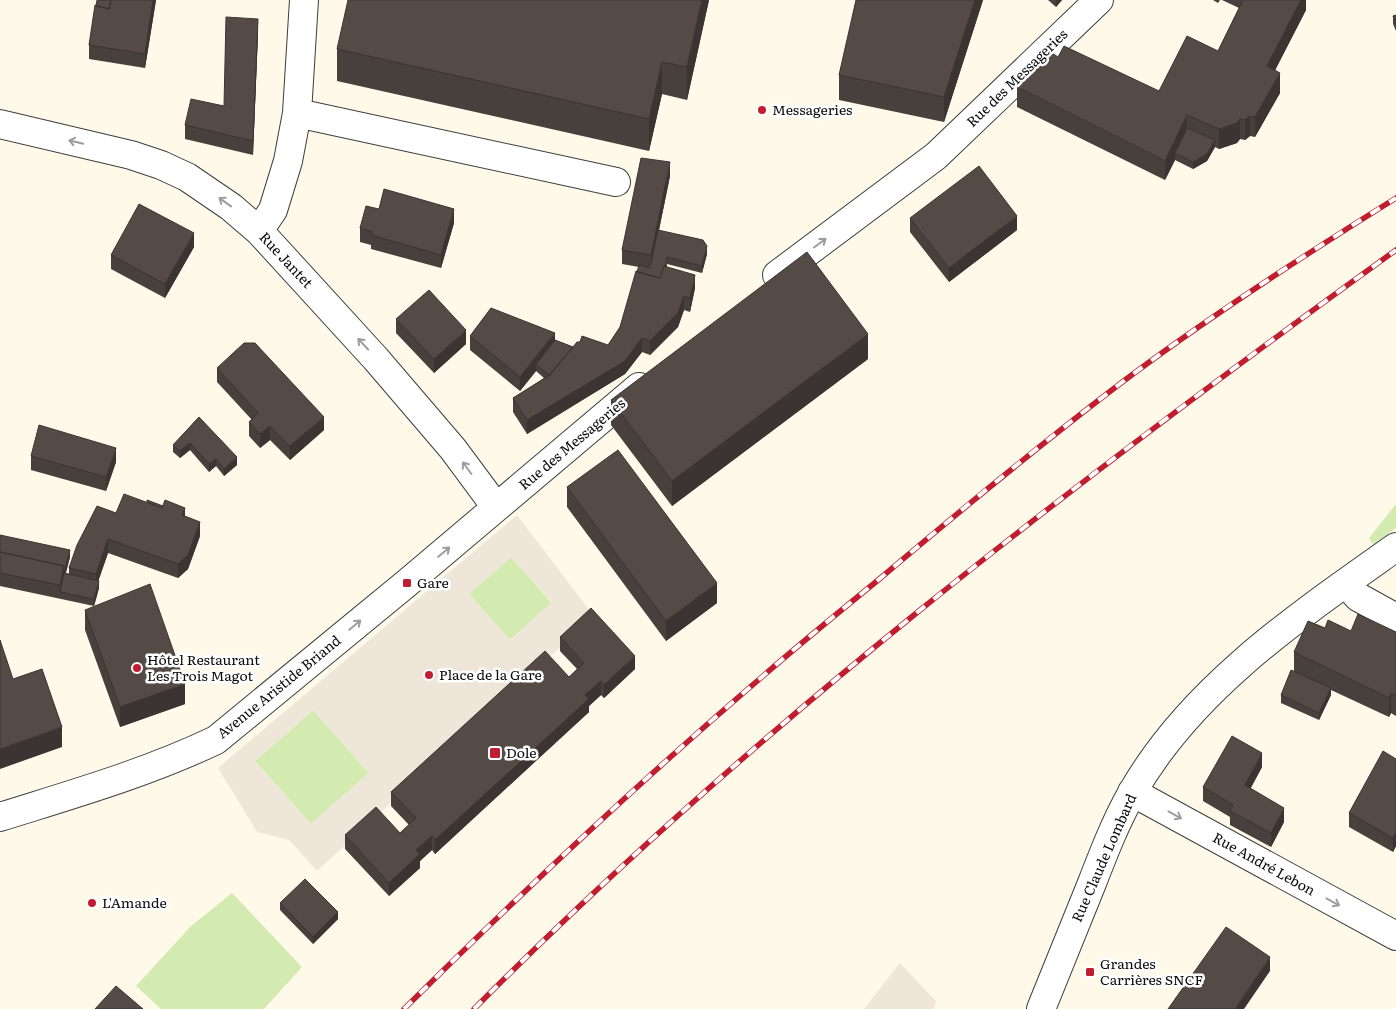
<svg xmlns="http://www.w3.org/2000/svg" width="1396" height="1009" font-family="Literata,serif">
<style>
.green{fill:#d3eab1}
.plaza{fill:#eee7d9;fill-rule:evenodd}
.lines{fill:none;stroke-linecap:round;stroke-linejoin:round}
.minor-casing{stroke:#3e3e3e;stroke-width:30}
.minor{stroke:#fff;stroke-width:28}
.rail-casing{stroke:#c01e30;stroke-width:5.5}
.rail{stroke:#fff;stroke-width:4;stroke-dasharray:11;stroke-linecap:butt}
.wall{fill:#48403d}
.shaded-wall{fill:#3b3432}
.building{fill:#544b47;stroke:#3b3432}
.oneway{stroke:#9d9d9d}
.poi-dot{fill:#c01e30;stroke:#fff;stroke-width:2}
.labels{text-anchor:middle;stroke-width:5;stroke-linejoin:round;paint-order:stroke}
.street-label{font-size:14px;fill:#0b0b0b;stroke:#fff}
.poi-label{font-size:14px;fill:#0b0b0b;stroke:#fff;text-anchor:start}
</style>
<rect width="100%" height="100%" fill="#fff9e9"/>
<path class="green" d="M 1396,504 L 1396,528 L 1373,545 L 1369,538 Z
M 511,557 L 552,603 L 510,640 L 469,594 Z
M 313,710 L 369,773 L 311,824 L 255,761 Z
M 232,893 L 302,967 L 264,1009 L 161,1009 L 136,986 L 191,926 Z"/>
<path class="plaza" d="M 517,515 L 594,616 L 317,871 L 289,840 L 257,832 L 218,768 ZM 511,557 L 552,602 L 510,640 L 469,594 ZM 313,710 L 369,773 L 311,824 L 255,761 Z
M 900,963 L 936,1001 L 934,1009 L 864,1009 Z"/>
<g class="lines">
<g class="minor-casing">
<path id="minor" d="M 297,113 L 616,182
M 0,124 L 131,155 L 161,165 L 187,177 L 231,207 L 259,231 L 376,359 L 453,449 L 496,507
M 259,231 L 273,210 L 288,161 L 297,113 L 304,0
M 777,275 L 936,156 L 1099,0
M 1346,583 L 1358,597 L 1396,618
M 1132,792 L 1396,936
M 0,817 C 73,794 147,773 216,740 L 407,583 L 639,387
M 1041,1009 C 1058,967 1075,925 1092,883 C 1104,852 1116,821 1132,793 C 1191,688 1300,615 1396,547"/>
</g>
<use href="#minor" class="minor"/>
<g class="rail-casing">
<path id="rail" d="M 404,1009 C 520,894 639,782 763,676 C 801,643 839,612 877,581 C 961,510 1045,440 1133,374 C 1218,311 1306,254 1396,198
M 474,1009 C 755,726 1073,483 1396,250"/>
</g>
<use href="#rail" class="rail"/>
</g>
<path class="wall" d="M 156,0 L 145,68 L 89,59 L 89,45 L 96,6 Z
M 709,0 L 687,100 L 662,94 L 649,151 L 337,81 L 337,49 Z
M 983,0 L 944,122 L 839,100 L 839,75 Z
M 1048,0 L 1062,0 L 1056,7 Z
M 1213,0 L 1220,0 L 1218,3 Z
M 1222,0 L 1306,0 L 1306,10 L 1275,70 L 1280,93 L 1255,137 L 1250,136 L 1245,140 L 1240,139 L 1237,143 L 1219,149 L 1215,147 L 1207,161 L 1193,169 L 1175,160 L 1165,180 L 1017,107 L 1017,87 L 1058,57 L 1159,91 L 1218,51 L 1239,8 Z
M 1396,15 L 1396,31 L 1393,24 L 1393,16 Z
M 258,33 L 253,155 L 185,139 L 185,125 L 224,106 Z
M 670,176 L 659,230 L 707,254 L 702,273 L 667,264 L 667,267 L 695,288 L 690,312 L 684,310 L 678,327 L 650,355 L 642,352 L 625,374 L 527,434 L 513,412 L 513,398 L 544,378 L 536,371 L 520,391 L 470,350 L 470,336 L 555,340 L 573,347 L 608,345 L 620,327 L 639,267 L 622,264 L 622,250 Z
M 379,209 L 454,223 L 441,268 L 371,249 L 371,245 L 360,242 L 360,228 Z
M 910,218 L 1017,230 L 949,282 L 910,232 Z
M 194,247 L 165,298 L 111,269 L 111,255 Z
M 396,319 L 466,344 L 434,373 L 396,333 Z
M 868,359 L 672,506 L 611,425 L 611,400 Z
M 217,368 L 324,430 L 290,460 L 270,440 L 260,448 L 249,436 L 249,422 L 252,420 L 217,382 Z
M 199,417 L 237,465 L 224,476 L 216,466 L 209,472 L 190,450 L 180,458 L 173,452 L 173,445 Z
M 31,456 L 116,462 L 106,491 L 31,470 Z
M 567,487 L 717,603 L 666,641 L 567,507 Z
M 116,513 L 185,516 L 200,536 L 188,569 L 178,578 L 108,553 L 98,581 L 99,588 L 94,606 L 0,586 L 0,535 L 70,557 L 66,573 L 69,574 L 69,568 Z
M 85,610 L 185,704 L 120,727 L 85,630 Z
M 1325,628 L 1351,631 L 1396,632 L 1396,716 L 1391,713 L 1389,717 L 1331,690 L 1331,695 L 1319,720 L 1281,703 L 1281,695 L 1294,672 L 1294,652 Z
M 560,637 L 635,669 L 604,698 L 601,695 L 589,706 L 589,712 L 435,854 L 432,850 L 420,861 L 420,868 L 389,896 L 345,849 L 345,835 L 400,833 L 409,825 L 391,806 L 391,792 L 569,677 L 577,669 L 560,651 Z
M 1396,759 L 1396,846 L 1393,852 L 1349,827 L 1349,813 Z
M 1262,767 L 1250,789 L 1284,822 L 1271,847 L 1230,825 L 1230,817 L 1203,801 L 1203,787 Z
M 280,903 L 338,919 L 313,944 L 280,910 Z"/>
<path class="shaded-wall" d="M 153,0 L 156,0 L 145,68 L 145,54 Z
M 702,0 L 709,0 L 687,100 L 687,67 Z
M 975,0 L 983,0 L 944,122 L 944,97 Z
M 1056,0 L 1062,0 L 1056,7 Z
M 1301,0 L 1306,0 L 1306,10 L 1267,86 L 1267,66 Z
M 258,19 L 258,33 L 253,155 L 253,141 Z
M 662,62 L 662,94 L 649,151 L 649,119 Z
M 1280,73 L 1280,93 L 1255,137 L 1255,117 Z
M 1187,115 L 1187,135 L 1175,153 L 1175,160 L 1165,180 L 1165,161 Z
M 1250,116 L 1250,136 L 1245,140 L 1245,120 Z
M 1240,119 L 1240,139 L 1237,143 L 1219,149 L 1219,129 Z
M 1215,140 L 1215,147 L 1207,161 L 1193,169 L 1193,162 Z
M 670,162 L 670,176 L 651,269 L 651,255 Z
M 454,209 L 454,223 L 441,268 L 441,255 Z
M 1017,216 L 1017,230 L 949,282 L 949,268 Z
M 194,233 L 194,247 L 165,298 L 165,284 Z
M 707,246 L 707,254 L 702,273 L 702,266 Z
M 695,275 L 695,288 L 690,312 L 690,298 Z
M 684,296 L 684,310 L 678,327 L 650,355 L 650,341 Z
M 466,330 L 466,344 L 434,373 L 434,359 Z
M 555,333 L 555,347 L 536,364 L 536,371 L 520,391 L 520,377 Z
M 868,334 L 868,359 L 672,506 L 672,481 Z
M 642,338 L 642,352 L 625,374 L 527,434 L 527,420 Z
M 324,417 L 324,430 L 290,460 L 290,446 Z
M 270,426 L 270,440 L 260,448 L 260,434 Z
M 190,443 L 190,450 L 180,458 L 180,451 Z
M 116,448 L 116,462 L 106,491 L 106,477 Z
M 237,457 L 237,465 L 224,476 L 224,469 Z
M 216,459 L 216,466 L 209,472 L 209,464 Z
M 185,508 L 185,522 L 182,515 Z
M 200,522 L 200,536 L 188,569 L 178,578 L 178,564 Z
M 108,539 L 108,553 L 96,588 L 96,574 Z
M 70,550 L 70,557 L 60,592 L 60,585 L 64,566 Z
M 99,581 L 99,588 L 94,606 L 94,599 Z
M 717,583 L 717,603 L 666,641 L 666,621 Z
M 635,656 L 635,669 L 604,698 L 604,685 Z
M 601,681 L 601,695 L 589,706 L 589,712 L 435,854 L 435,840 L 585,695 Z
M 185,684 L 185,704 L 120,727 L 120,707 Z
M 1331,688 L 1331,695 L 1319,720 L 1319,713 Z
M 1391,693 L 1391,713 L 1389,717 L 1389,698 Z
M 62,727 L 62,747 L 0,769 L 0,749 Z
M 1262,753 L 1262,767 L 1245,799 L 1245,785 Z
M 1284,808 L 1284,822 L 1271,847 L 1271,833 Z
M 1396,832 L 1396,846 L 1393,852 L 1393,838 Z
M 432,836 L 432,850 L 420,861 L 420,868 L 389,896 L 389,883 L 416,850 Z
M 338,912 L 338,919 L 313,944 L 313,937 Z
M 1270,957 L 1270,971 L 1244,1009 L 1235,1009 Z"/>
<path class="building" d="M 97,0 L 111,0 L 109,9 L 96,6 Z
M 111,0 L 153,0 L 145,54 L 89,45 L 95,5 L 109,9 Z
M 348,0 L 702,0 L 687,67 L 662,62 L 649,119 L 337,49 Z
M 856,0 L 975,0 L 944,97 L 839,75 Z
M 1243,0 L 1301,0 L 1267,66 L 1280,73 L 1255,117 L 1250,116 L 1245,120 L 1240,119 L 1237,123 L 1219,129 L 1187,115 L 1165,161 L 1017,87 L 1052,53 L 1058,57 L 1064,46 L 1159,91 L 1187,36 L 1218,51 Z
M 1396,15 L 1396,24 L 1393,16 Z
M 226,17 L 258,19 L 253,141 L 185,125 L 191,99 L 224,106 Z
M 1187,128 L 1215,140 L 1207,154 L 1193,162 L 1175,153 Z
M 641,158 L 670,162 L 651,255 L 622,250 Z
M 979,166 L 1017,216 L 949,268 L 910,218 Z
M 384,189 L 454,209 L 441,255 L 371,235 L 373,232 L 360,228 L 366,206 L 379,209 Z
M 139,204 L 194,233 L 165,284 L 111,255 Z
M 658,230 L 703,240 L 707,246 L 702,266 L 667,257 L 665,266 L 664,266 L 660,278 L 637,272 L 639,265 L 650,268 Z
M 807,252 L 868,334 L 672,481 L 611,400 Z
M 664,266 L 695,275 L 690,298 L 684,296 L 678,313 L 650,341 L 642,338 L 625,361 L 527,420 L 513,398 L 550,375 L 577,342 L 580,342 L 582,336 L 608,345 L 620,327 L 636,271 L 660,278 Z
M 429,290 L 466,330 L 434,359 L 396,319 Z
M 491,308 L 555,333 L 520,377 L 470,336 Z
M 555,340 L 573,347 L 549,375 L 536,364 Z
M 244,343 L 255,343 L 324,417 L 290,446 L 270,426 L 260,434 L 249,422 L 258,413 L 217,368 Z
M 199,417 L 237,457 L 224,469 L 216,459 L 209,464 L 190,443 L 180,451 L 173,445 Z
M 39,425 L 116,448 L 106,477 L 31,456 Z
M 618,450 L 717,583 L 666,621 L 567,487 Z
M 124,494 L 162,508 L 165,500 L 185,508 L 182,515 L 200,522 L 188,555 L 178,564 L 108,539 L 96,574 L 69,568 L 77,545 L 97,506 L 116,513 Z
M 147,500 L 163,506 L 162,508 L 147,502 Z
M 0,535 L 70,550 L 64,573 L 64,566 L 0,552 Z
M 0,552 L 64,566 L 60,585 L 0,573 Z
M 64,573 L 99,581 L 94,599 L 60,592 Z
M 150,584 L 185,684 L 120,707 L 85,610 Z
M 591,608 L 635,656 L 604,685 L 601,681 L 585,695 L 589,699 L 435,840 L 432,836 L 416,850 L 420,854 L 389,883 L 345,835 L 376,807 L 400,833 L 416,818 L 391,792 L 545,651 L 569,677 L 584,663 L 560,637 Z
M 1358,614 L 1396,632 L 1396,696 L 1391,693 L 1389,698 L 1294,652 L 1308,621 L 1325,628 L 1328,620 L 1351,631 Z
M 0,640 L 13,679 L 42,669 L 62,727 L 0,749 Z
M 1291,670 L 1331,688 L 1319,713 L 1281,695 Z
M 1232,736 L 1262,753 L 1245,785 L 1284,808 L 1271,833 L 1230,811 L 1233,805 L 1203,787 Z
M 1383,751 L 1396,759 L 1396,832 L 1393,838 L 1349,813 Z
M 305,879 L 338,912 L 313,937 L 280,903 Z
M 1226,927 L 1270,957 L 1235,1009 L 1168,1009 Z
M 116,986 L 143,1009 L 95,1009 Z"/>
<defs><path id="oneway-shaft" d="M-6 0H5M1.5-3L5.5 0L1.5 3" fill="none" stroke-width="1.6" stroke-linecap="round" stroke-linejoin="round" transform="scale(1.25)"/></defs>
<g class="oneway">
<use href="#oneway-shaft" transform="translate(76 142) rotate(-166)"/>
<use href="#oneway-shaft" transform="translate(225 202) rotate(-144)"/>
<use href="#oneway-shaft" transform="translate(820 243) rotate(-37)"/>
<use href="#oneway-shaft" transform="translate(363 344) rotate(-133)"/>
<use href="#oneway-shaft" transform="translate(467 468) rotate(-127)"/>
<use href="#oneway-shaft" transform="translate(444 552) rotate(-40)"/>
<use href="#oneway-shaft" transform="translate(355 625) rotate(-40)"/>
<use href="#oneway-shaft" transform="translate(1175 815) rotate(29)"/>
<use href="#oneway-shaft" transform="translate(1333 902) rotate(29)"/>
</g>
<g class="poi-dot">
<circle cx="762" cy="110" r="5"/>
<rect x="402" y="578" width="10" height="10" rx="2.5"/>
<circle cx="137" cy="668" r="5"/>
<circle cx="429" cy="675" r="5"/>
<rect x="489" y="747" width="12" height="12" rx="2.5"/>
<circle cx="92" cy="903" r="5"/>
<rect x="1085" y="967" width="10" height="10" rx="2.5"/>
</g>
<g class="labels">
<g class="street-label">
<text transform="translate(1017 78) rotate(-44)" y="5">Rue des Messageries</text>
<text transform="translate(286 260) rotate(47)" y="5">Rue Jantet</text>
<text transform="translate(572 444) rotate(-40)" y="5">Rue des Messageries</text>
<text transform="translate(279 687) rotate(-39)" y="5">Avenue Aristide Briand</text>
<text transform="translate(1104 858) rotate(-66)" y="5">Rue Claude Lombard</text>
<text transform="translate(1264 864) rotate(29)" y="5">Rue André Lebon</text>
</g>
<g class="poi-label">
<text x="772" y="115">Messageries</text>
<text x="417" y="588">Gare</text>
<text x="147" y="665">Hôtel Restaurant<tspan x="147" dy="16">Les Trois Magot</tspan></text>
<text x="439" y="680">Place de la Gare</text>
<text x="506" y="758">Dole</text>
<text x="102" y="908">L'Amande</text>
<text x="1100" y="969">Grandes<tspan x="1100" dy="16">Carrières SNCF</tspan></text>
</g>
</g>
</svg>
